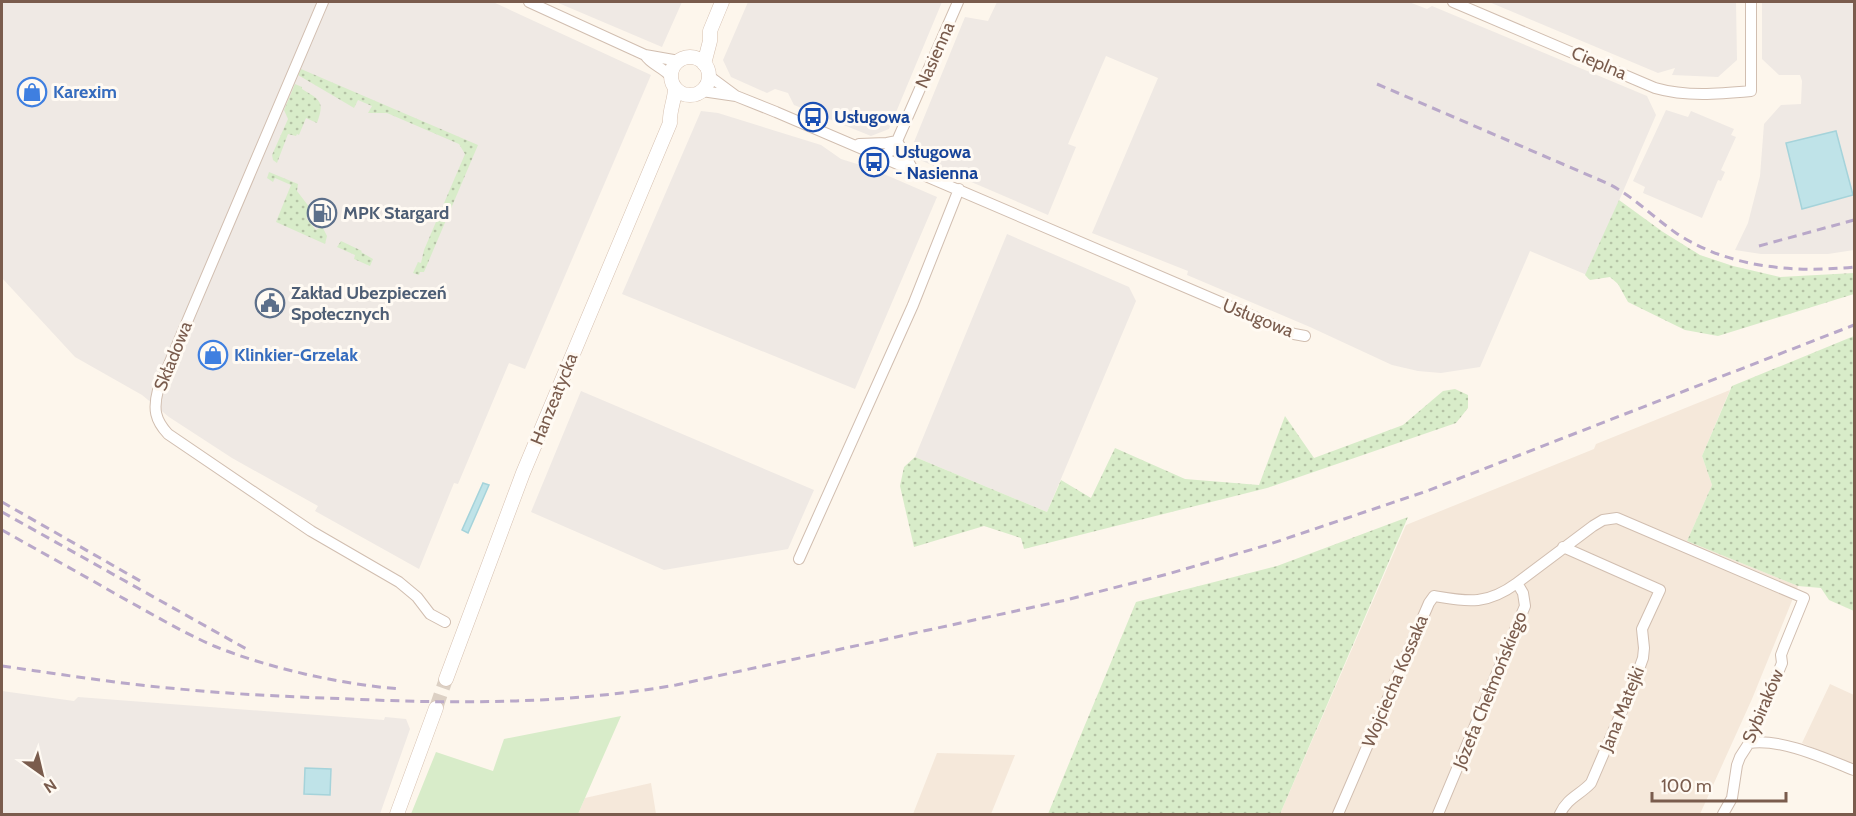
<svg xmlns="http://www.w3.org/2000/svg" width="1856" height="816" font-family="Cabin,sans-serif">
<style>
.residential{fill:#f5e8da}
.industrial{fill:#efe9e4}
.grass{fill:url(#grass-dots)}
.garden{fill:#d8ecc9}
.water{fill:#bfe3e8;stroke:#a5d3da;stroke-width:1.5}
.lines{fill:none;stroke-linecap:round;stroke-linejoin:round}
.secondary-tunnel{stroke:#dcd0c4;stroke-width:14;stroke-dasharray:14 7;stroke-linecap:butt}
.street-casing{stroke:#d1beb0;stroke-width:12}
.secondary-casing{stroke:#d6c0b0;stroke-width:15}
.street{stroke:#fff;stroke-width:10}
.secondary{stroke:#fff;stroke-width:14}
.rail{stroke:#b9a8c9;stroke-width:3;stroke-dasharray:9 6;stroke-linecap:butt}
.labels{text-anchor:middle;stroke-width:6;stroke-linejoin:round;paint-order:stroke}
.street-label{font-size:18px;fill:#7a5c4d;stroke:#fffaf3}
.shop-label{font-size:18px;font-weight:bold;fill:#366cbe;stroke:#fffaf3;text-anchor:start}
.transit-label{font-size:18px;font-weight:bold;fill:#164399;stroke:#fffaf3;text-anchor:start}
.service-label{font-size:18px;font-weight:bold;fill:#4e5e75;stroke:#fffaf3;text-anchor:start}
</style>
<defs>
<pattern id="grass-dots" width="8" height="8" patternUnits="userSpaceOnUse" patternTransform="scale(1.5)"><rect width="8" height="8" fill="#d8ecc9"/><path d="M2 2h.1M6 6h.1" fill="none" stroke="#b4c2a5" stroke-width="1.8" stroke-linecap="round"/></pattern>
</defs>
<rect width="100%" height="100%" fill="#fdf6ec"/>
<path class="residential" d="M 1730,390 L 1702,456 L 1712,485 L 1687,541 L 1798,586 L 1752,699 L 1700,814 L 1280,814 L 1406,525 L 1594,449 L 1596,444 Z
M 1830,684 L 1854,695 L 1854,766 L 1802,743 Z
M 937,753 L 1015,755 L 991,814 L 913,814 Z
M 651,783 L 656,814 L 578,814 L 585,798 Z"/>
<path class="industrial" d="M 2,2 L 493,2 L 651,75 L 525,369 L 509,363 L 458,484 L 454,483 L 419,569 L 315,511 L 318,506 L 232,458 L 169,417 L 142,395 L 75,357 L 2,278 Z
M 556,2 L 682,2 L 662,47 Z
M 748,2 L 942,2 L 889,129 L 871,136 L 794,105 L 788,93 L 775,89 L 767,93 L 731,77 L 723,60 Z
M 997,2 L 1409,2 L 1427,9 L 1432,6 L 1647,96 L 1656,115 L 1587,275 L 1530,251 L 1480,367 L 1441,373 L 1418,371 L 1392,365 L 1310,327 L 1187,275 L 1188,271 L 1092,233 L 1158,78 L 1106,56 L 1068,144 L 1076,147 L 1048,215 L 920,160 L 919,147 L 914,142 L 965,17 L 988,21 Z
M 1489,2 L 1736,2 L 1737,60 L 1718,77 L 1672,75 L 1675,68 L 1658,73 Z
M 1762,2 L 1854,2 L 1854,250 L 1828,254 L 1761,254 L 1735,250 L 1748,223 L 1760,176 L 1764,124 L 1781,105 L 1801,104 L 1802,81 L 1800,75 L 1779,75 L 1762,59 Z
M 1666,110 L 1688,117 L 1691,111 L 1734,129 L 1731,135 L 1736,137 L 1721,170 L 1725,172 L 1721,181 L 1718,180 L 1702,218 L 1643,193 L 1645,187 L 1633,181 Z
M 701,111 L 718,113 L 821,145 L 841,159 L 870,168 L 937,197 L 855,389 L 622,294 Z
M 1007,234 L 1129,287 L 1136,301 L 1047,512 L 915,457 Z
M 581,391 L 814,490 L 788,549 L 664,570 L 531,512 Z
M 2,691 L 74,701 L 78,697 L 384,720 L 385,717 L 406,719 L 410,729 L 380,814 L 2,814 Z"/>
<path class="grass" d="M 301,69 L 478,145 L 424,272 L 420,272 L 419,275 L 413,273 L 418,262 L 421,263 L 424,250 L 465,154 L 459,144 L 387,113 L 368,113 L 372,106 L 358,100 L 354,108 L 349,105 L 298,75 Z
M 295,84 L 302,87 L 302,89 C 320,100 325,101 317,123 L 306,118 L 299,135 L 297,134 L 296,136 L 288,134 L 277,163 L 273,160 L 272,155 L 288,119 L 284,110 Z
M 269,172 L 298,184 L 297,191 L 313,212 L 306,218 L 316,230 L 322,226 L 327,236 L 325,244 L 276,222 L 291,185 L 275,178 L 273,182 L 267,178 Z
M 1619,200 L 1663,232 L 1700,255 L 1733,266 L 1780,277 L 1854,273 L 1854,294 L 1718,336 L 1685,330 L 1628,302 L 1618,284 L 1610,277 L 1590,280 L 1585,275 Z
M 341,241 L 362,251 L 361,252 L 373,259 L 370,266 L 354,259 L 355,255 L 337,247 Z
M 1854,336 L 1854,611 L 1829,600 L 1821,588 L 1798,586 L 1687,541 L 1712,485 L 1702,456 L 1732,386 Z
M 1455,389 L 1468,395 L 1468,408 L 1456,423 L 1267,488 L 1024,549 L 1021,538 L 984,526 L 914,547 L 900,486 L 904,467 L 915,457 L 1047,512 L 1061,480 L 1091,498 L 1115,448 L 1185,479 L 1259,485 L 1285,416 L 1314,458 L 1403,425 L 1443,391 Z
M 1408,517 L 1280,814 L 1048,814 L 1136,602 L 1277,566 Z"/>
<path class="garden" d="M 621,716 L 578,814 L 411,814 L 436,752 L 493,771 L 504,739 Z"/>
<path class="water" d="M 1836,131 L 1853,195 L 1802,209 L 1786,143 Z
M 483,483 L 489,485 L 468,533 L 462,530 Z
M 305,768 L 331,769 L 330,795 L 304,794 Z"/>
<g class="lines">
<path class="secondary-tunnel" d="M 436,708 L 446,679"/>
<g class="street-casing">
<path id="street" d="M 323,2 L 158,390 C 153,409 155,420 168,434 L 311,531 L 399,582 L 417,597 L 430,614 L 445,622
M 529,2 L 645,55 L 679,61
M 1453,2 L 1655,88 C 1686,97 1719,94 1751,91 L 1751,2
M 645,55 C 651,65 663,67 671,77
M 709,76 L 736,96
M 702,91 L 736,96 L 776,112 L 1234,308 L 1294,334 L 1305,336
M 897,141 L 913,170
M 859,144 L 887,143 L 897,141
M 881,157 L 892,150 L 897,141 L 958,2
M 799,559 L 913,305 L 959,189
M 1749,743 C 1781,738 1824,758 1854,770
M 1338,814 L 1429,603 L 1434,596 C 1470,602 1487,605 1517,583
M 1438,814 L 1525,606 L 1523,593 L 1517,583 L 1593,526 L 1603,520 L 1617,518 L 1804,598 L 1784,647 L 1781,655 L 1782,663 L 1749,743 L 1740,757 L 1737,765 L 1732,798 L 1723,814
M 1560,814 C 1567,798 1580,795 1591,783 L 1634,683 L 1643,658 L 1644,648 L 1642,629 L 1660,590 L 1563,547"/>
</g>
<g class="secondary-casing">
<path id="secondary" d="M671 76a19 19 0 1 1 38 0a19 19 0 1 1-38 0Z
M 704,64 L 710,41 L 710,31 L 722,2
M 446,679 L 523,473 L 670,123 C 669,111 675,100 675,88
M 397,814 L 436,708"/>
</g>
<use href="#street" class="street"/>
<use href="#secondary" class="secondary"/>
<path class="rail" d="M 1377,84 L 1609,184 C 1634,197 1653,217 1676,233 C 1729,268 1793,273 1854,267
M 1759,246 L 1854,220
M 2,502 L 142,582
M 2,512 L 250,651
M 2,530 C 41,552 81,574 121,597 C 152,614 182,632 214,646 C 268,668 343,685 401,689
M 2,666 C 65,675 128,685 191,690 C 244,695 297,697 350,699 C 461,704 566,704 676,685 L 1066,600 L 1168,574 L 1267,545 L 1427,491 L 1854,325"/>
</g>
<defs>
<g id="shop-ring" transform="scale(1.5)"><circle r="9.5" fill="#fffaf3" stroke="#3f7fe0" stroke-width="1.5"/><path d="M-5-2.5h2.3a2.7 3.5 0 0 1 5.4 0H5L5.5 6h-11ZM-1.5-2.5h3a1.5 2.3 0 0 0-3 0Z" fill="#3f7fe0"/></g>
<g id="bus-ring" transform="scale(1.5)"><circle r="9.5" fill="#fffaf3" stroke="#1a4fb4" stroke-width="1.5"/><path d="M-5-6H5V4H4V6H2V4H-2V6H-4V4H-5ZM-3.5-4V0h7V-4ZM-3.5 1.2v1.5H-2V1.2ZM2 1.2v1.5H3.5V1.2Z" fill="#1a4fb4"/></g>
<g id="fuel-ring" transform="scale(1.5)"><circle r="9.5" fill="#fffaf3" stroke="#5c6f8a" stroke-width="1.5"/><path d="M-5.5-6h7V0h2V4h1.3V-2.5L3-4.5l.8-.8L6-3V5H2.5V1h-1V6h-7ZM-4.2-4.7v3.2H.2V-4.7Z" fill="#5c6f8a"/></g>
<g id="civic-ring" transform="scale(1.5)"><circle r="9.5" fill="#fffaf3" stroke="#5c6f8a" stroke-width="1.5"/><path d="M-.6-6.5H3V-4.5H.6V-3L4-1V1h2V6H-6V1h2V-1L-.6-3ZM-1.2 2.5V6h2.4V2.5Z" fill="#5c6f8a"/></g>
</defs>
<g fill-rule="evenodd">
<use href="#shop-ring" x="32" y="92"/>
<use href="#bus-ring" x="813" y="117"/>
<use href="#bus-ring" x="874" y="162"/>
<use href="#fuel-ring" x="322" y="213"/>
<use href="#civic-ring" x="270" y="303"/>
<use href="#shop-ring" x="213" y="355"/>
</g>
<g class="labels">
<g class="street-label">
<text transform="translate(935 55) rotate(-66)" y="6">Nasienna</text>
<text transform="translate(1599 63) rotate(23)" y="6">Cieplna</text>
<text transform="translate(1258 318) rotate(22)" y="6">Usługowa</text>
<text transform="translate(173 356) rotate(-68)" y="6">Składowa</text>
<text transform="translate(554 399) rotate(-68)" y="6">Hanzeatycka</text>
<text transform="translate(1395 681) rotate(-67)" y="6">Wojciecha Kossaka</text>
<text transform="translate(1490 690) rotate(-68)" y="6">Józefa Chełmońskiego</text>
<text transform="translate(1763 706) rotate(-67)" y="6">Sybiraków</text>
<text transform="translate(1622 709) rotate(-68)" y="6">Jana Matejki</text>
</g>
<g class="shop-label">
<text x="53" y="98">Karexim</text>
<text x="234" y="361">Klinkier-Grzelak</text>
</g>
<g class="transit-label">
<text x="834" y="123">Usługowa</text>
<text x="895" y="158">Usługowa<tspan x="895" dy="21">- Nasienna</tspan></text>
</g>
<g class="service-label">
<text x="343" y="219">MPK Stargard</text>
<text x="291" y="299">Zakład Ubezpieczeń<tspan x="291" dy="21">Społecznych</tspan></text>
</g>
</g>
<rect width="1856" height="816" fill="none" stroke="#7a5c4d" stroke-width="6"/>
<g transform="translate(42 774) rotate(146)" stroke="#fffaf3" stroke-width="4.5" paint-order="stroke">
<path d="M0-4.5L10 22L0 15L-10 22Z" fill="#7a5c4d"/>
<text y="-9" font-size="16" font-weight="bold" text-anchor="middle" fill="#7a5c4d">N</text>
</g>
<path d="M1652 792v9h134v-9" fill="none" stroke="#7a5c4d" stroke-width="3"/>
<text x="1661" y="792" font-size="18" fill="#7a5c4d" stroke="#fffaf3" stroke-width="4.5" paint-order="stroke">100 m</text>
</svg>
